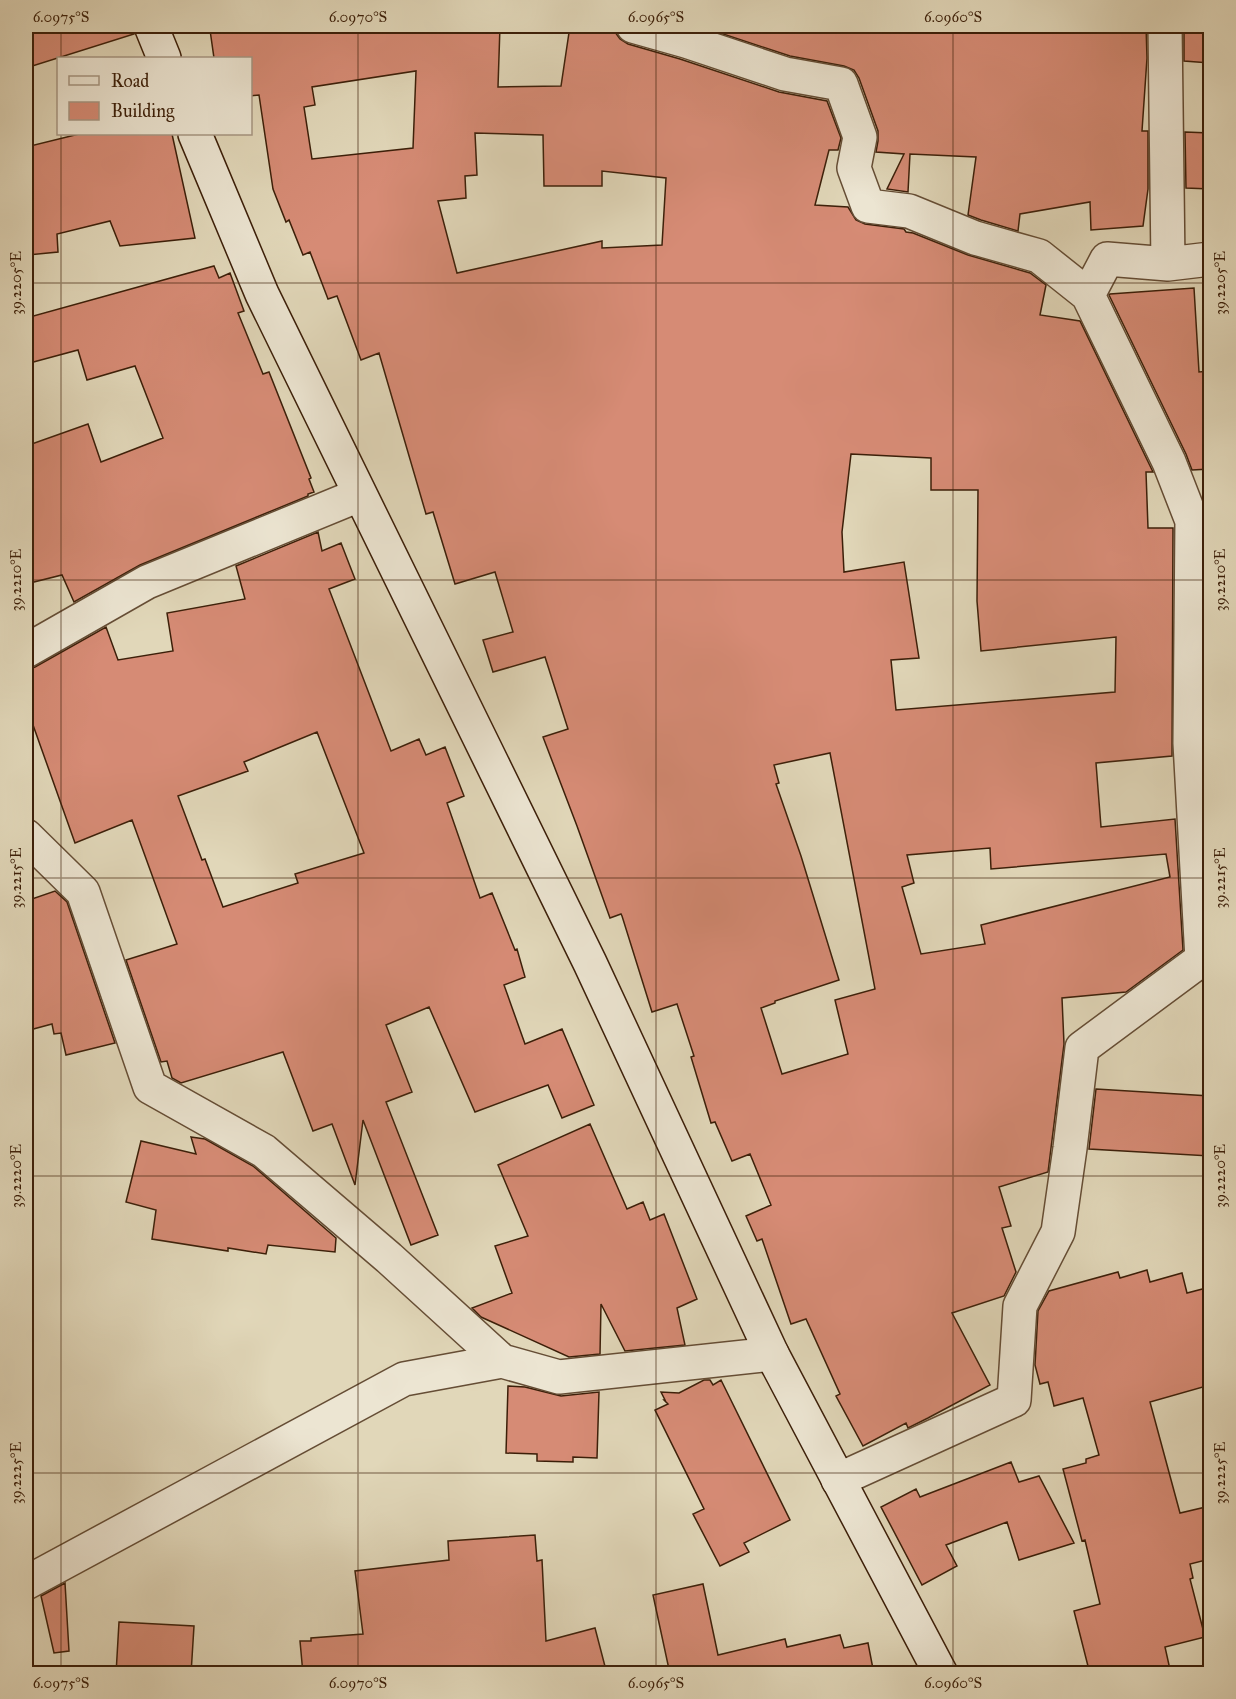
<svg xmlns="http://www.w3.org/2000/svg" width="1236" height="1699" font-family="'IM FELL Great Primer',serif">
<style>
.building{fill:#d68b75;stroke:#3c1f09;stroke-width:1.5;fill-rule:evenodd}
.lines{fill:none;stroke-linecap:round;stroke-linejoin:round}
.street-casing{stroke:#654d35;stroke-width:36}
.secondary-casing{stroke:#3c1f09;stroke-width:36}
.street{stroke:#ece5d2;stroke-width:33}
.secondary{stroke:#ece5d2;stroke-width:33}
.ticks{fill:none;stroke:#3c1f09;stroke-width:1.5;stroke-opacity:0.45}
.neatline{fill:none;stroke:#3c1f09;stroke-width:2}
.ticks-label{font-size:15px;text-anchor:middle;fill:#3c1f09}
</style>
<rect width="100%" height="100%" fill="#e1d7b9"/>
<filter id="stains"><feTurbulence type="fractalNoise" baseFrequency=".00333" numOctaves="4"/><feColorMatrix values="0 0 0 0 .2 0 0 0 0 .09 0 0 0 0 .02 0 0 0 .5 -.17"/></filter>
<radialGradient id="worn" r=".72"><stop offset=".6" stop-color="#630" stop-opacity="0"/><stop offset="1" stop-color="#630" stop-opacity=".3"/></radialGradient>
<path class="building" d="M 26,26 L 133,26 L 134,34 L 26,68 Z
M 237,26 L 500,26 L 498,87 L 561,86 L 570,26 L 578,26 L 615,32 L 620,39 L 628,44 L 680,59 L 779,92 L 827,101 L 841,138 L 838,150 L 829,150 L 815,205 L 848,207 L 856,220 L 865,224 L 904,229 L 906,232 L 913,233 L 968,255 L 1030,273 L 1046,285 L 1040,315 L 1080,321 L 1153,472 L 1146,472 L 1148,528 L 1173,528 L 1172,756 L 1096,763 L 1101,827 L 1175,819 L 1183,950 L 1126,992 L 1062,998 L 1064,1044 L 1048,1172 L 999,1187 L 1011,1226 L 1002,1228 L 1016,1272 L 1004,1296 L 952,1313 L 990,1385 L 928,1418 L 908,1428 L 906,1423 L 863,1446 L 836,1396 L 840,1394 L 806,1319 L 791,1324 L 762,1239 L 757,1241 L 746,1216 L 771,1205 L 750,1154 L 732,1161 L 715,1122 L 711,1123 L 691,1057 L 694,1056 L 677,1004 L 652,1012 L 622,916 L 621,914 L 610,918 L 577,826 L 543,737 L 568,729 L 545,657 L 493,672 L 483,640 L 513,632 L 495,572 L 455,584 L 433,512 L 426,514 L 379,353 L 361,360 L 337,296 L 328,299 L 310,252 L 303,255 L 289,220 L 286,222 L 273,189 L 259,95 L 250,96 L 250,58 L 214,58 L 210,30 ZM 416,71 L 413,148 L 312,159 L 304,107 L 315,105 L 312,87 ZM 475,133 L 543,135 L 544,186 L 602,186 L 602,171 L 666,178 L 662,245 L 602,248 L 602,241 L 457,273 L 438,201 L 466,198 L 465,176 L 477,175 ZM 851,454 L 931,458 L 931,490 L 978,490 L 977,601 L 981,651 L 1116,637 L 1115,692 L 896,710 L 891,660 L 919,658 L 904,562 L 844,572 L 842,532 ZM 830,753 L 875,989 L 835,1000 L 848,1054 L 782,1074 L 761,1008 L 775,1003 L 775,1001 L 839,980 L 801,856 L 776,784 L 779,783 L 774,765 ZM 990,848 L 991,869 L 1166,854 L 1170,877 L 981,925 L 985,944 L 921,954 L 902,887 L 914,883 L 907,855 Z
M 699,26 L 1146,26 L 1147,58 L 1142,131 L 1148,131 L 1148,189 L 1143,226 L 1091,230 L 1090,202 L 1020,214 L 1018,231 L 981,220 L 968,215 L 976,157 L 910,154 L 908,192 L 887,189 L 904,154 L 876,152 L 878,141 L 878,131 L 859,78 L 854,70 L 844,66 L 790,56 Z
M 1184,26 L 1210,26 L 1210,63 L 1184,61 Z
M 1185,132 L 1210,133 L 1210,189 L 1186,188 Z
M 79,134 L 172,134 L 195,238 L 120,246 L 110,221 L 57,234 L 58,252 L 28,255 L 26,220 L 26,147 Z
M 214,266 L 219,278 L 230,273 L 244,311 L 238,313 L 263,374 L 269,372 L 311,478 L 309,479 L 314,492 L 308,494 L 308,496 L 140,565 L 74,602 L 62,575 L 26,584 L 26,446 L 88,424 L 101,462 L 163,438 L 135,366 L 87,380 L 78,350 L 26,364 L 26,318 Z
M 1194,288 L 1199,372 L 1210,371 L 1210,469 L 1192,470 L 1186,454 L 1109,295 L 1110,294 Z
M 318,532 L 322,551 L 341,543 L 355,579 L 329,589 L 391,751 L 419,739 L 426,755 L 445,747 L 464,796 L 447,803 L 480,898 L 492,893 L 515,950 L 517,949 L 525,977 L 504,985 L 525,1044 L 562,1029 L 594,1105 L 562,1118 L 548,1085 L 475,1112 L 429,1007 L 386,1025 L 412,1092 L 386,1102 L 438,1235 L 411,1245 L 363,1120 L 355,1185 L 332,1124 L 313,1131 L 283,1052 L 181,1083 L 172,1078 L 167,1061 L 161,1062 L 126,960 L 177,944 L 132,820 L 75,843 L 33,725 L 26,730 L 26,670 L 35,667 L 106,627 L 118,660 L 173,651 L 167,613 L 245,599 L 236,566 ZM 317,732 L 364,853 L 295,874 L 298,883 L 223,907 L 205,859 L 202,860 L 178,796 L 248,771 L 244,762 Z
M 1210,549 L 1210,752 L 1209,752 L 1209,743 Z
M 55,891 L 67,902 L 115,1043 L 66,1055 L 61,1033 L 54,1034 L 52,1024 L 26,1031 L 26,901 Z
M 1096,1089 L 1210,1096 L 1210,1156 L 1089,1149 Z
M 590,1124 L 627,1209 L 643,1202 L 650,1220 L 664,1214 L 697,1299 L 677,1308 L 685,1345 L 625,1351 L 601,1304 L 600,1354 L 569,1357 L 481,1317 L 472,1308 L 512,1293 L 495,1246 L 528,1236 L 498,1165 Z
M 191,1137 L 205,1139 L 253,1166 L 336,1238 L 335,1252 L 268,1245 L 266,1254 L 228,1248 L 228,1251 L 152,1239 L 156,1210 L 126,1202 L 141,1141 L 196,1154 Z
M 1147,1270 L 1150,1282 L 1182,1273 L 1187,1293 L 1210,1287 L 1210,1385 L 1150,1402 L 1180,1513 L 1210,1506 L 1210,1559 L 1190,1564 L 1193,1578 L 1190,1579 L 1205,1637 L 1165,1647 L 1171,1674 L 1090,1674 L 1074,1611 L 1100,1604 L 1085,1540 L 1082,1541 L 1063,1469 L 1086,1463 L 1086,1459 L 1099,1455 L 1083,1398 L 1054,1406 L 1048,1382 L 1040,1384 L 1035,1365 L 1038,1311 L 1049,1291 L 1118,1272 L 1120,1278 Z
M 704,1380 L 710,1380 L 713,1385 L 721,1380 L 790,1520 L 744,1543 L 749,1552 L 720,1566 L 693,1514 L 704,1509 L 655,1410 L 668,1404 L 664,1400 L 665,1400 L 661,1392 L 679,1393 Z
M 508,1386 L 525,1387 L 561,1396 L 599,1392 L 597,1458 L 573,1457 L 573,1462 L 537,1461 L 537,1454 L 506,1453 Z
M 1011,1462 L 1019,1482 L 1039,1476 L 1074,1543 L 1019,1560 L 1007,1522 L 946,1545 L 957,1566 L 922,1585 L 881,1507 L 916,1489 L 920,1497 Z
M 535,1535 L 537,1561 L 542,1560 L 546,1641 L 595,1628 L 607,1674 L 303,1674 L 300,1641 L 311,1641 L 311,1638 L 363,1634 L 355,1571 L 449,1560 L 448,1541 Z
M 65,1583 L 69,1651 L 54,1653 L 41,1596 Z
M 703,1584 L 718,1655 L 785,1639 L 787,1647 L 840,1635 L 844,1648 L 868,1643 L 874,1674 L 670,1674 L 653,1595 Z
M 119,1622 L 194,1626 L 191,1674 L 116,1674 Z"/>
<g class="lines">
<g class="street-casing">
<path id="street" d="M 633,26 L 686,41 L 785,74 L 841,84 L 860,137 L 854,168 L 868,206 L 909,211 L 975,238 L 1039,256 L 1088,295 L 1107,259 L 1168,264 L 1210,259
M 1165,26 L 1168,264
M 26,651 L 147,582 L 359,495
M 26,836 L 83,892 L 150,1087 L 264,1151 L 389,1258 L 502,1361
M 838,1480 L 1014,1400 L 1020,1306 L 1058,1232 L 1070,1148 L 1082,1048 L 1202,959 L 1190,743 L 1192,521 L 1169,462 L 1088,295
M 26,1583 L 404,1379 L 502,1361 L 559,1377 L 772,1354"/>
</g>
<g class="secondary-casing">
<path id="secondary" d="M 151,26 L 164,58
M 195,134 L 262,294 L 590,963 L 772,1354 L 941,1674"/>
</g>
<use href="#street" class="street"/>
<use href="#secondary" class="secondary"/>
</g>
<path class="ticks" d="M 61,26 L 61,58M 358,26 L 358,1674M 656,26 L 656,1674M 953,26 L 953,1674M 61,134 L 61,1674M 26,283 L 1210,283M 26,580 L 1210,580M 26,878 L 1210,878M 26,1176 L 1210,1176M 26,1473 L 1210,1473"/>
<rect width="1236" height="1699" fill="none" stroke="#e1d7b9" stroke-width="66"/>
<rect x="57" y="57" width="195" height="78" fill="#ece5d2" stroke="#a69682" stroke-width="1.5"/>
<rect x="69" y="76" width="30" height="9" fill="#ece5d2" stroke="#a69682" stroke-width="1.5"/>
<text x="111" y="87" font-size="18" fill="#3c1f09">Road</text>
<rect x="69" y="102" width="30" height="18" fill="#d68b75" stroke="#a69682" stroke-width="1.5"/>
<text x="111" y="117" font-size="18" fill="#3c1f09">Building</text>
<rect x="33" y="33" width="1170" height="1633" class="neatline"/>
<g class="ticks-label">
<text x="61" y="22">6.0975°S</text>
<text x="358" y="22">6.0970°S</text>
<text x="656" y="22">6.0965°S</text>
<text x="953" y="22">6.0960°S</text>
<text transform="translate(1220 283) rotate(-90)" y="5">39.2205°E</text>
<text transform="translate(16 283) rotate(-90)" y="5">39.2205°E</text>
<text transform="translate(1220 580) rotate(-90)" y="5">39.2210°E</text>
<text transform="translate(16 580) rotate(-90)" y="5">39.2210°E</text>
<text transform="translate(16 878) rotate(-90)" y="5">39.2215°E</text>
<text transform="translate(1220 878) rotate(-90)" y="5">39.2215°E</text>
<text transform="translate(1220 1176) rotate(-90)" y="5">39.2220°E</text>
<text transform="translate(16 1176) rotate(-90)" y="5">39.2220°E</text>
<text transform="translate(1220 1473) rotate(-90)" y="5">39.2225°E</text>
<text transform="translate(16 1473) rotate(-90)" y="5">39.2225°E</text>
<text x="61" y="1688">6.0975°S</text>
<text x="358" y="1688">6.0970°S</text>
<text x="656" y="1688">6.0965°S</text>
<text x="953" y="1688">6.0960°S</text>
</g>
<rect width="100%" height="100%" filter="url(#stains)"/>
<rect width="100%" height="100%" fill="url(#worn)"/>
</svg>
